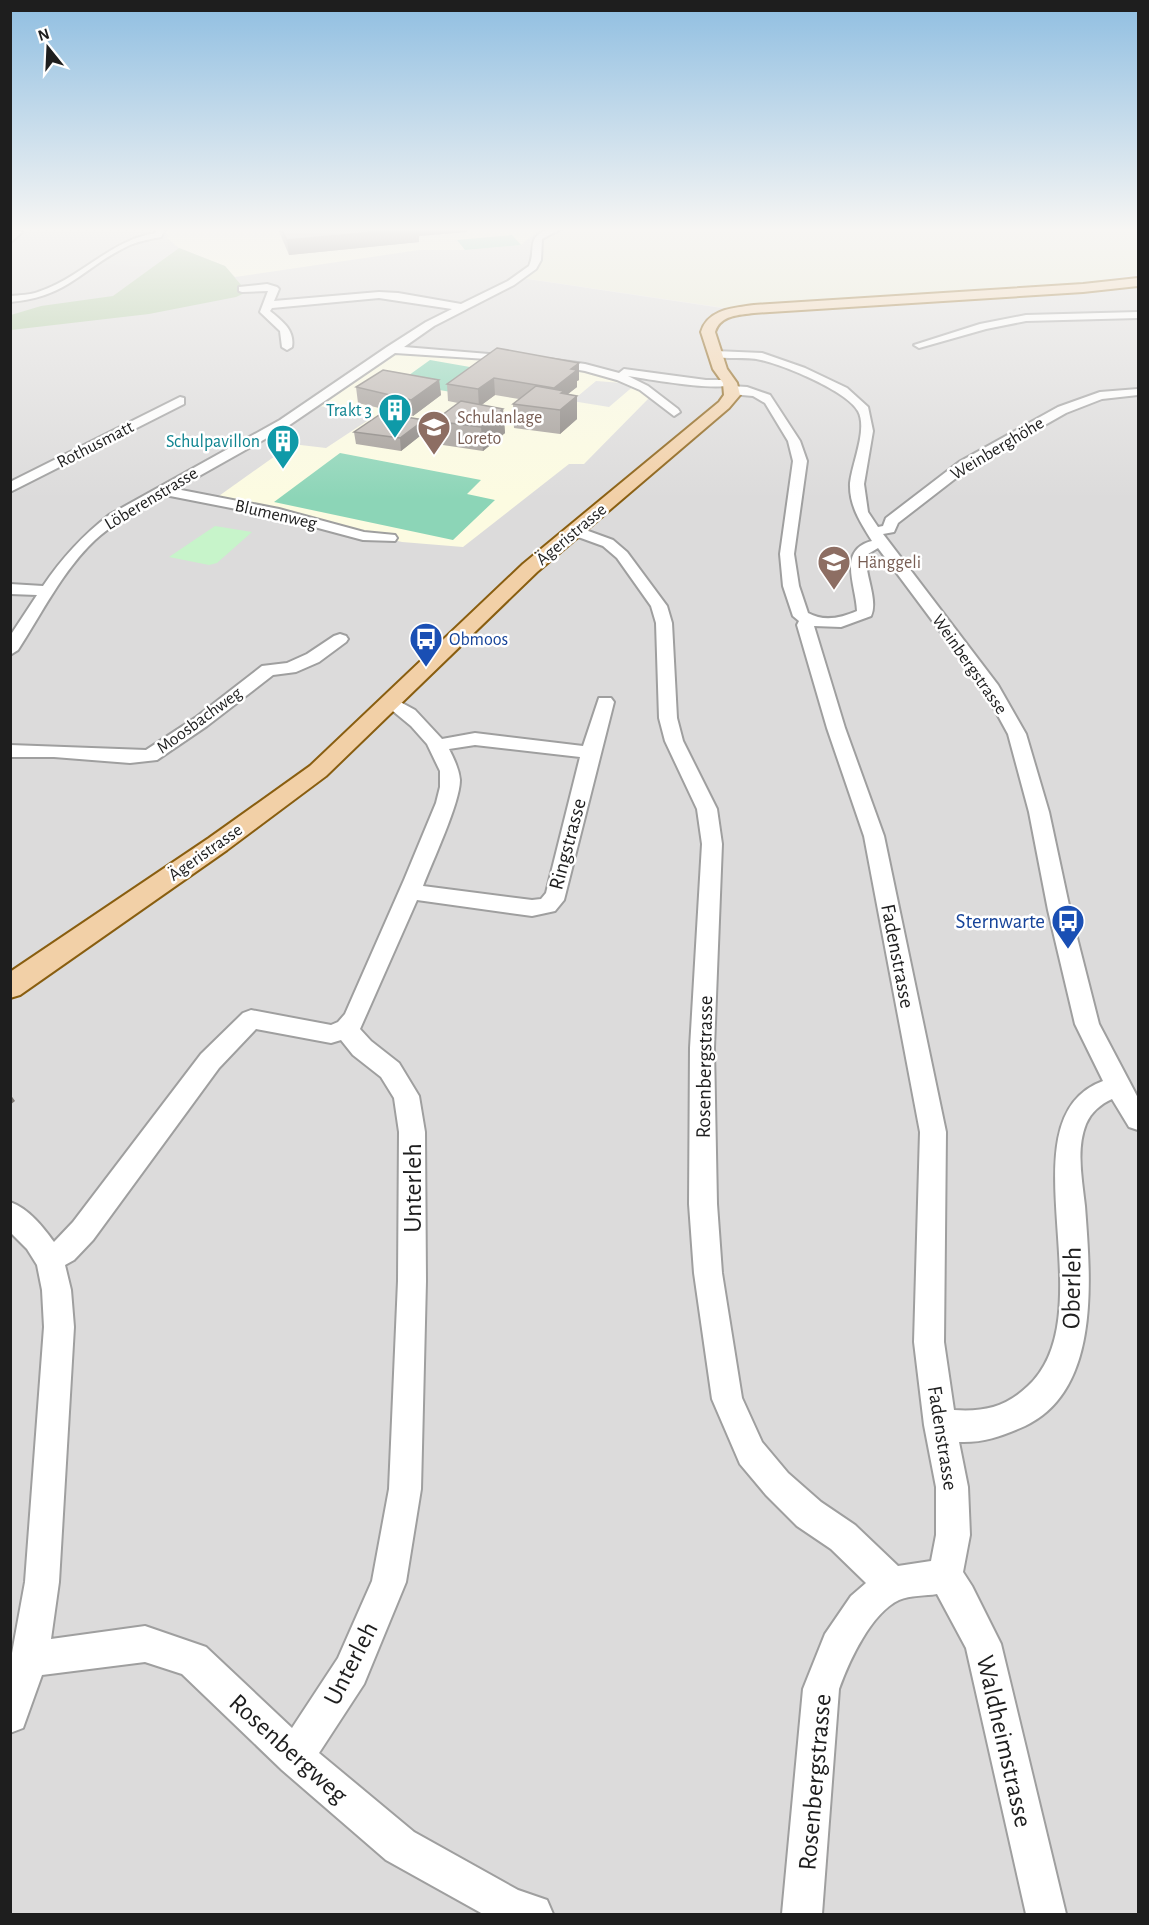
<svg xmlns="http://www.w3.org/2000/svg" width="1149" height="1925" font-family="'Alegreya Sans',sans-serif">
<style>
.residential{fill:#dcdbdb}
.education{fill:#fcfbe1}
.farmland{fill:#eaebd3}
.forest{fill:#acc99f}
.park{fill:#c7f4ca}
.pitch{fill:#8cd5b7}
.parking{fill:#dedede}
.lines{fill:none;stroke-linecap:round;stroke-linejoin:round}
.minor-casing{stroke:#9f9f9f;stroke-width:4}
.major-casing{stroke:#895e10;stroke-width:4}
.minor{fill:#fff;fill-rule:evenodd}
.major{fill:#f2d0a7;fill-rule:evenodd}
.wall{fill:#a19b96}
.shaded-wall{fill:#837e7a}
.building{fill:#bbb4af;stroke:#837e7a;stroke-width:1.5}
.labels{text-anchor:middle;stroke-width:5;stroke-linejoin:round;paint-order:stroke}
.far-culture-label{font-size:18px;fill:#0d838f;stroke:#fff;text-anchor:end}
.far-education-label{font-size:18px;fill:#785e54;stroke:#fff;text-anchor:start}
.far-street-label{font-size:18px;fill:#1e1e1e;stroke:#fff}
.far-transit-label{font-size:18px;fill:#164399;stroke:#fff;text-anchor:start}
.street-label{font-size:21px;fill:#1e1e1e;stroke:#fff}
.transit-label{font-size:21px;fill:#164399;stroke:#fff;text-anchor:end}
.near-street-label{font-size:26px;fill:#1e1e1e;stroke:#fff}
</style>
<rect width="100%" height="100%" fill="#eeebe6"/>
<path class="residential" d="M 11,229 L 545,229 L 526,266 L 514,277 L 755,313 L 1138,287 L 1138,1914 L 11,1914 Z"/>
<path class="education" d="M 168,229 L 545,229 L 535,233 L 521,245 L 465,250 L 419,250 L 235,277 L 225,266 L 179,248 L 167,238 L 169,236 L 165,233 Z
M 393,352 L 531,364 L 595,374 L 636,389 L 649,398 L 584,464 L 569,464 L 463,547 L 402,542 L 216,498 L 292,444 L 326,448 L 373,417 L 315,405 Z"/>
<path class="farmland" d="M 564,229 L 1138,229 L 1138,274 L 1075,284 L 726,308 L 523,278 L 536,269 L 541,261 L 543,238 L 550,233 Z"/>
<path class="forest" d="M 179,248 L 225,266 L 247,292 L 236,297 L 149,314 L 11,330 L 11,315 L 41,306 L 113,296 Z"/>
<path class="park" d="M 215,526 L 252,532 L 217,563 L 209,565 L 169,557 Z"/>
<path class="pitch" d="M 512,235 L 521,245 L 465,250 L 457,240 Z
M 430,360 L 487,370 L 457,393 L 398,383 Z
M 340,453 L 481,480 L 467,494 L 495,500 L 453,540 L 274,502 Z"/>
<path class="parking" d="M 133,244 L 179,248 L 152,267 L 100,264 Z
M 596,381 L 636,384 L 609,407 L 572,401 Z"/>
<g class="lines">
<g class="minor-casing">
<path id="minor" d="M 10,229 L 22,232 L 10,243 Z
M 157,229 L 165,229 L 161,237 C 150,239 140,241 130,245 C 82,267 70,297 10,302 L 10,296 C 20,295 30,295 38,292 C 81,278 109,241 155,233 Z
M 549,229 L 561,229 L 542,239 L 541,260 L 536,269 L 514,285 L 434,326 L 404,347 L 513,356 L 519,359 L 517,361 L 395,353 L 288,426 L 176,489 L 279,509 L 364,532 L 395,535 L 397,538 L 395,541 L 363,540 L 277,517 L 165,495 C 141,509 116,521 95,540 C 63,570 42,613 18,650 L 10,655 L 10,636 L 37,595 L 10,594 L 10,584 L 43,586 C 62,558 82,536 109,515 L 280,420 L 387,347 L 426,322 L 452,309 L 379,298 L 272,308 L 270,311 C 282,321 295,330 292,347 L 287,350 L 282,347 L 280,331 L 260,312 L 268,291 L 242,292 L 239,291 L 239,287 L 267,284 L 277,287 L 279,289 L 274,301 L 379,292 L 398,293 L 461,304 L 508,281 L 529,266 C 537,247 525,238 549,229 Z
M 1138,312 L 1138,318 L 1026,321 L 986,329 L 919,348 L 914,345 L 980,324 L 1026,315 Z
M 715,351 L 762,353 L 805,368 L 847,388 L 868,407 L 873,431 L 864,484 L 868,512 L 878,527 L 883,526 L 886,518 L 959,462 L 1058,407 L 1100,392 L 1138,389 L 1138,395 L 1102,399 L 1066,413 L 969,468 L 898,523 L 894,532 L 883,534 L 998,685 L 1026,734 L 1049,812 L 1070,910 L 1099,1024 L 1138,1098 L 1138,1130 L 1129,1127 L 1112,1099 C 1101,1104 1091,1112 1086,1124 C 1076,1149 1082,1179 1085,1206 C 1090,1275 1102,1390 1025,1426 C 1002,1436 984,1443 959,1442 L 968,1487 L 970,1535 L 963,1572 L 972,1586 L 1001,1644 L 1066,1914 L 1026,1914 L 966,1648 L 937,1594 C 926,1596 910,1595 899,1600 C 871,1613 849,1661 839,1689 L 822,1914 L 782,1914 L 803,1689 L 825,1634 L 851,1596 L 866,1583 L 831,1549 L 797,1526 L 766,1495 L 740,1464 L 712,1399 L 694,1273 L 689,1204 L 690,1048 L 702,844 L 697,809 L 665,741 L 659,718 L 656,623 L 651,606 L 617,558 L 603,546 L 570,534 L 568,531 L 570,528 L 580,528 L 613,540 L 627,552 L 667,606 L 672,623 L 677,718 L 683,741 L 717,809 L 722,844 L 714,1048 L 717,1204 L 722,1273 L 742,1398 L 762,1442 L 788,1473 L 821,1502 L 855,1525 L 898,1566 L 931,1561 L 936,1535 L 936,1487 L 924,1425 L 914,1342 L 920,1132 L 864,836 L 827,728 L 797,625 L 799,621 L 793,616 L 783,586 L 780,554 L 793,461 L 788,441 L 765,403 L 753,396 L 731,394 L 725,390 L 731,386 L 747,387 L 770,395 L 800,441 L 807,461 L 794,554 L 799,586 L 808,613 C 824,622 841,618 857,611 C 856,585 837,550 872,541 C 861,523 849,506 850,483 C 852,463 868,429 858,411 C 847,391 784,365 761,360 C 745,356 727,360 711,356 L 711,352 ZM 878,548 L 984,690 L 1008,734 L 1029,812 L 1048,910 L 1075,1024 L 1103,1081 C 1000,1119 1108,1312 1028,1386 C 1006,1407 984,1412 954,1410 L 944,1342 L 946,1132 L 884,836 L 845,728 L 814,626 L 841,627 L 871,616 C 878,601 866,577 866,560 L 868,554 Z
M 548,359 L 585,364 L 619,373 L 624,369 L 706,380 L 730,380 L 736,383 C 724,393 647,379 628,376 L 648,386 L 678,409 L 680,412 L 674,416 L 640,390 L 617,380 L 585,371 L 544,364 L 542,362 Z
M 180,397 L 184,398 L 184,404 L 10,492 L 10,482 Z
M 340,634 L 346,636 L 348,639 L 346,642 L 319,662 L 296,672 L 273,675 L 207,726 L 157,760 L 130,763 L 54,757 L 10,757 L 10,745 L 146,750 L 195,718 L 262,666 L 287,663 L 307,654 L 334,636 Z
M 391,697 L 415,710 L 442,739 L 475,733 L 583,746 L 599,698 L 611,698 L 614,702 L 564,900 L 555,911 L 532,916 L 417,900 L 360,1029 L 371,1041 L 399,1063 L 419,1096 L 425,1132 L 426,1281 L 421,1489 L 406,1582 L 364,1684 L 319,1753 L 414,1832 L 518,1890 L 547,1900 L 553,1914 L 483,1914 L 386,1860 L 282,1770 L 182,1674 L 145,1662 L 42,1675 L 23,1728 L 10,1733 L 10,1664 L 25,1582 L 44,1327 L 42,1290 L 37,1265 L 27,1249 L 10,1232 L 10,1202 C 29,1209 43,1227 54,1242 L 73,1222 L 201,1054 L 243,1013 L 251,1010 L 331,1025 L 338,1022 L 345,1014 L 404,880 L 436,803 L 440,787 L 440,771 L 427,744 L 411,726 L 382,702 L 385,698 ZM 475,745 L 580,757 L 546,893 L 541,899 L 532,900 L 423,886 C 432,862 460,803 460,780 C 459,769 454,759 449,749 ZM 256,1029 L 331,1043 L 341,1040 L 353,1055 L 381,1077 L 394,1098 L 399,1132 L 398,1281 L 389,1489 L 372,1581 L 338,1658 L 292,1728 L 206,1647 L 145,1626 L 51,1639 L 59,1582 L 74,1327 L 71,1290 L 65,1265 L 74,1260 L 93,1240 L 219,1068 Z"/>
</g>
<g class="major-casing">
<path id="major" d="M 1138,278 L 1138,286 L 1083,292 L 754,313 C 739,315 720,315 715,332 L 727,369 L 737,383 L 740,395 L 729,408 L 537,572 L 326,776 L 227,850 L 20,995 L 10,998 L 10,972 L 209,838 L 310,766 L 523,564 L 719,402 L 724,395 L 723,383 L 713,369 L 701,332 C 708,309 733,308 754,305 L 1083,284 Z"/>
</g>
<use href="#minor" class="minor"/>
<use href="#major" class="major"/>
</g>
<path class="wall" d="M 278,229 L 467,229 L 467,232 L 419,236 L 419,242 L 289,255 Z
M 579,363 L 579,380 L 577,381 L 577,387 L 568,394 L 577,396 L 577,419 L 560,434 L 514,428 L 513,404 L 519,399 L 495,395 L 481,405 L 503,409 L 505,433 L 483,451 L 436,444 L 434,421 L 458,403 L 448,401 L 447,384 Z
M 439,380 L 441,395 L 413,416 L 358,403 L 356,387 Z
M 424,420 L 425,432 L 401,451 L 356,444 L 354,432 Z"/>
<path class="shaded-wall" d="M 404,229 L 467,229 L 467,232 L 419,236 L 419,242 L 289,255 L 287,240 Z
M 579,363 L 579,380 L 577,381 L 577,387 L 564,397 L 577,396 L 577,419 L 560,434 L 560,410 L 554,388 L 571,369 Z
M 494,378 L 495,395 L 479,407 L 478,389 Z
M 439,380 L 441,395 L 413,416 L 411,400 Z
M 503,409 L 505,433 L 483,451 L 481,427 Z
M 424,420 L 425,432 L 401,451 L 400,438 Z
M 10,1094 L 15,1101 L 10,1105 Z"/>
<path class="building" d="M 281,229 L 404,229 L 287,240 Z
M 497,348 L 579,363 L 571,369 L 577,370 L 554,388 L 494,378 L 478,389 L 447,384 Z
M 383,370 L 439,380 L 411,400 L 356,387 Z
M 536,386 L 564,391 L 561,393 L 577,396 L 560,410 L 513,404 Z
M 461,401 L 503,409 L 481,427 L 434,421 Z
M 382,413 L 424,420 L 400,438 L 354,432 Z"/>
<linearGradient id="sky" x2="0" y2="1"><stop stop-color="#8fbee1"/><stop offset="0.46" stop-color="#f7f6f4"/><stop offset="1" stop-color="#f7f6f4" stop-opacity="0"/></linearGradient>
<rect width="1149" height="499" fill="url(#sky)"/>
<defs>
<g id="building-pin" transform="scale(1.725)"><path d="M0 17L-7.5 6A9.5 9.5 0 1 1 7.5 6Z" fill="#0f9aa8" stroke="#fff"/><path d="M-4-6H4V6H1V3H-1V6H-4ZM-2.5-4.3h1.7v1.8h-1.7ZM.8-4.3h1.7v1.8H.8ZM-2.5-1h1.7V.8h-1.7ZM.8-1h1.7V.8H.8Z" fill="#fff"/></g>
<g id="school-pin" transform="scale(1.725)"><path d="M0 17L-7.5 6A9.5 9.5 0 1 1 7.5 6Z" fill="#8d6e63" stroke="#fff"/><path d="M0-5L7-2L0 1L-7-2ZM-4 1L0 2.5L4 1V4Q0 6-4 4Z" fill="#fff"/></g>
<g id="bus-pin" transform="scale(1.725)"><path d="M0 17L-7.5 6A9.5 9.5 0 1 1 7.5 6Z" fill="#1a4fb4" stroke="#fff"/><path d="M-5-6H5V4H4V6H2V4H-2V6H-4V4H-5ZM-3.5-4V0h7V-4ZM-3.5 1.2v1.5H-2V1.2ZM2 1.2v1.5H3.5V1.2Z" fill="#fff"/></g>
</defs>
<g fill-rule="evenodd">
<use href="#building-pin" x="395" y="410"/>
<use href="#school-pin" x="434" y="427"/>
<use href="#building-pin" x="283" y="441"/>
<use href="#school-pin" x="834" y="562"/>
<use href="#bus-pin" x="426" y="639"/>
<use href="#bus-pin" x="1068" y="921"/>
</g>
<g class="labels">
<g class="far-culture-label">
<text x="372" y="416">Trakt 3</text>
<text x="260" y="447">Schulpavillon</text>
</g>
<g class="far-education-label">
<text x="457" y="423">Schulanlage<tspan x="457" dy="21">Loreto</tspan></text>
<text x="857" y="568">Hänggeli</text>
</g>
<g class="far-street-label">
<text transform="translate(95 444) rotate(-27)" y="6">Rothusmatt</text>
<text transform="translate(997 448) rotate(-31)" y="6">Weinberghöhe</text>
<text transform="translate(151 498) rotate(-31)" y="6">Löberenstrasse</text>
<text transform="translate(276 514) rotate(13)" y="6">Blumenweg</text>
<text transform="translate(571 534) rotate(-40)" y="6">Ägeristrasse</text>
<text transform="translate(970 664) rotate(55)" y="6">Weinbergstrasse</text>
<text transform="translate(199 720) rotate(-36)" y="6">Moosbachweg</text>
<text transform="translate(205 852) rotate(-35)" y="6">Ägeristrasse</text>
</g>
<g class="far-transit-label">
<text x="449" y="645">Obmoos</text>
</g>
<g class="street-label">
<text transform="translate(567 844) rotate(-75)" y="7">Ringstrasse</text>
<text transform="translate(898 956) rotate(79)" y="7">Fadenstrasse</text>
<text transform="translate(704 1067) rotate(-89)" y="7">Rosenbergstrasse</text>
<text transform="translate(943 1438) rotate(81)" y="7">Fadenstrasse</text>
</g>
<g class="transit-label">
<text x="1045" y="928">Sternwarte</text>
</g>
<g class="near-street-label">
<text transform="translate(412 1188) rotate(-90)" y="9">Unterleh</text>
<text transform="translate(1071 1288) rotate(-89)" y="9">Oberleh</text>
<text transform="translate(350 1663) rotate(-63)" y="9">Unterleh</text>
<text transform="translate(1005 1741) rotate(77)" y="9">Waldheimstrasse</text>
<text transform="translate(289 1748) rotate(42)" y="9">Rosenbergweg</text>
<text transform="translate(814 1782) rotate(-85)" y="9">Rosenbergstrasse</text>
</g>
</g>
<rect width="1149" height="1925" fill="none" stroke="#1e1e1e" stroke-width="24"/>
<g transform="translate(48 48) rotate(342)" stroke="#ffffff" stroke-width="4.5" paint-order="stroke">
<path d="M0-4.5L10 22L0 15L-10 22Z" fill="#1e1e1e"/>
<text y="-9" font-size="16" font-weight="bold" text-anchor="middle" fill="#1e1e1e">N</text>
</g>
</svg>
